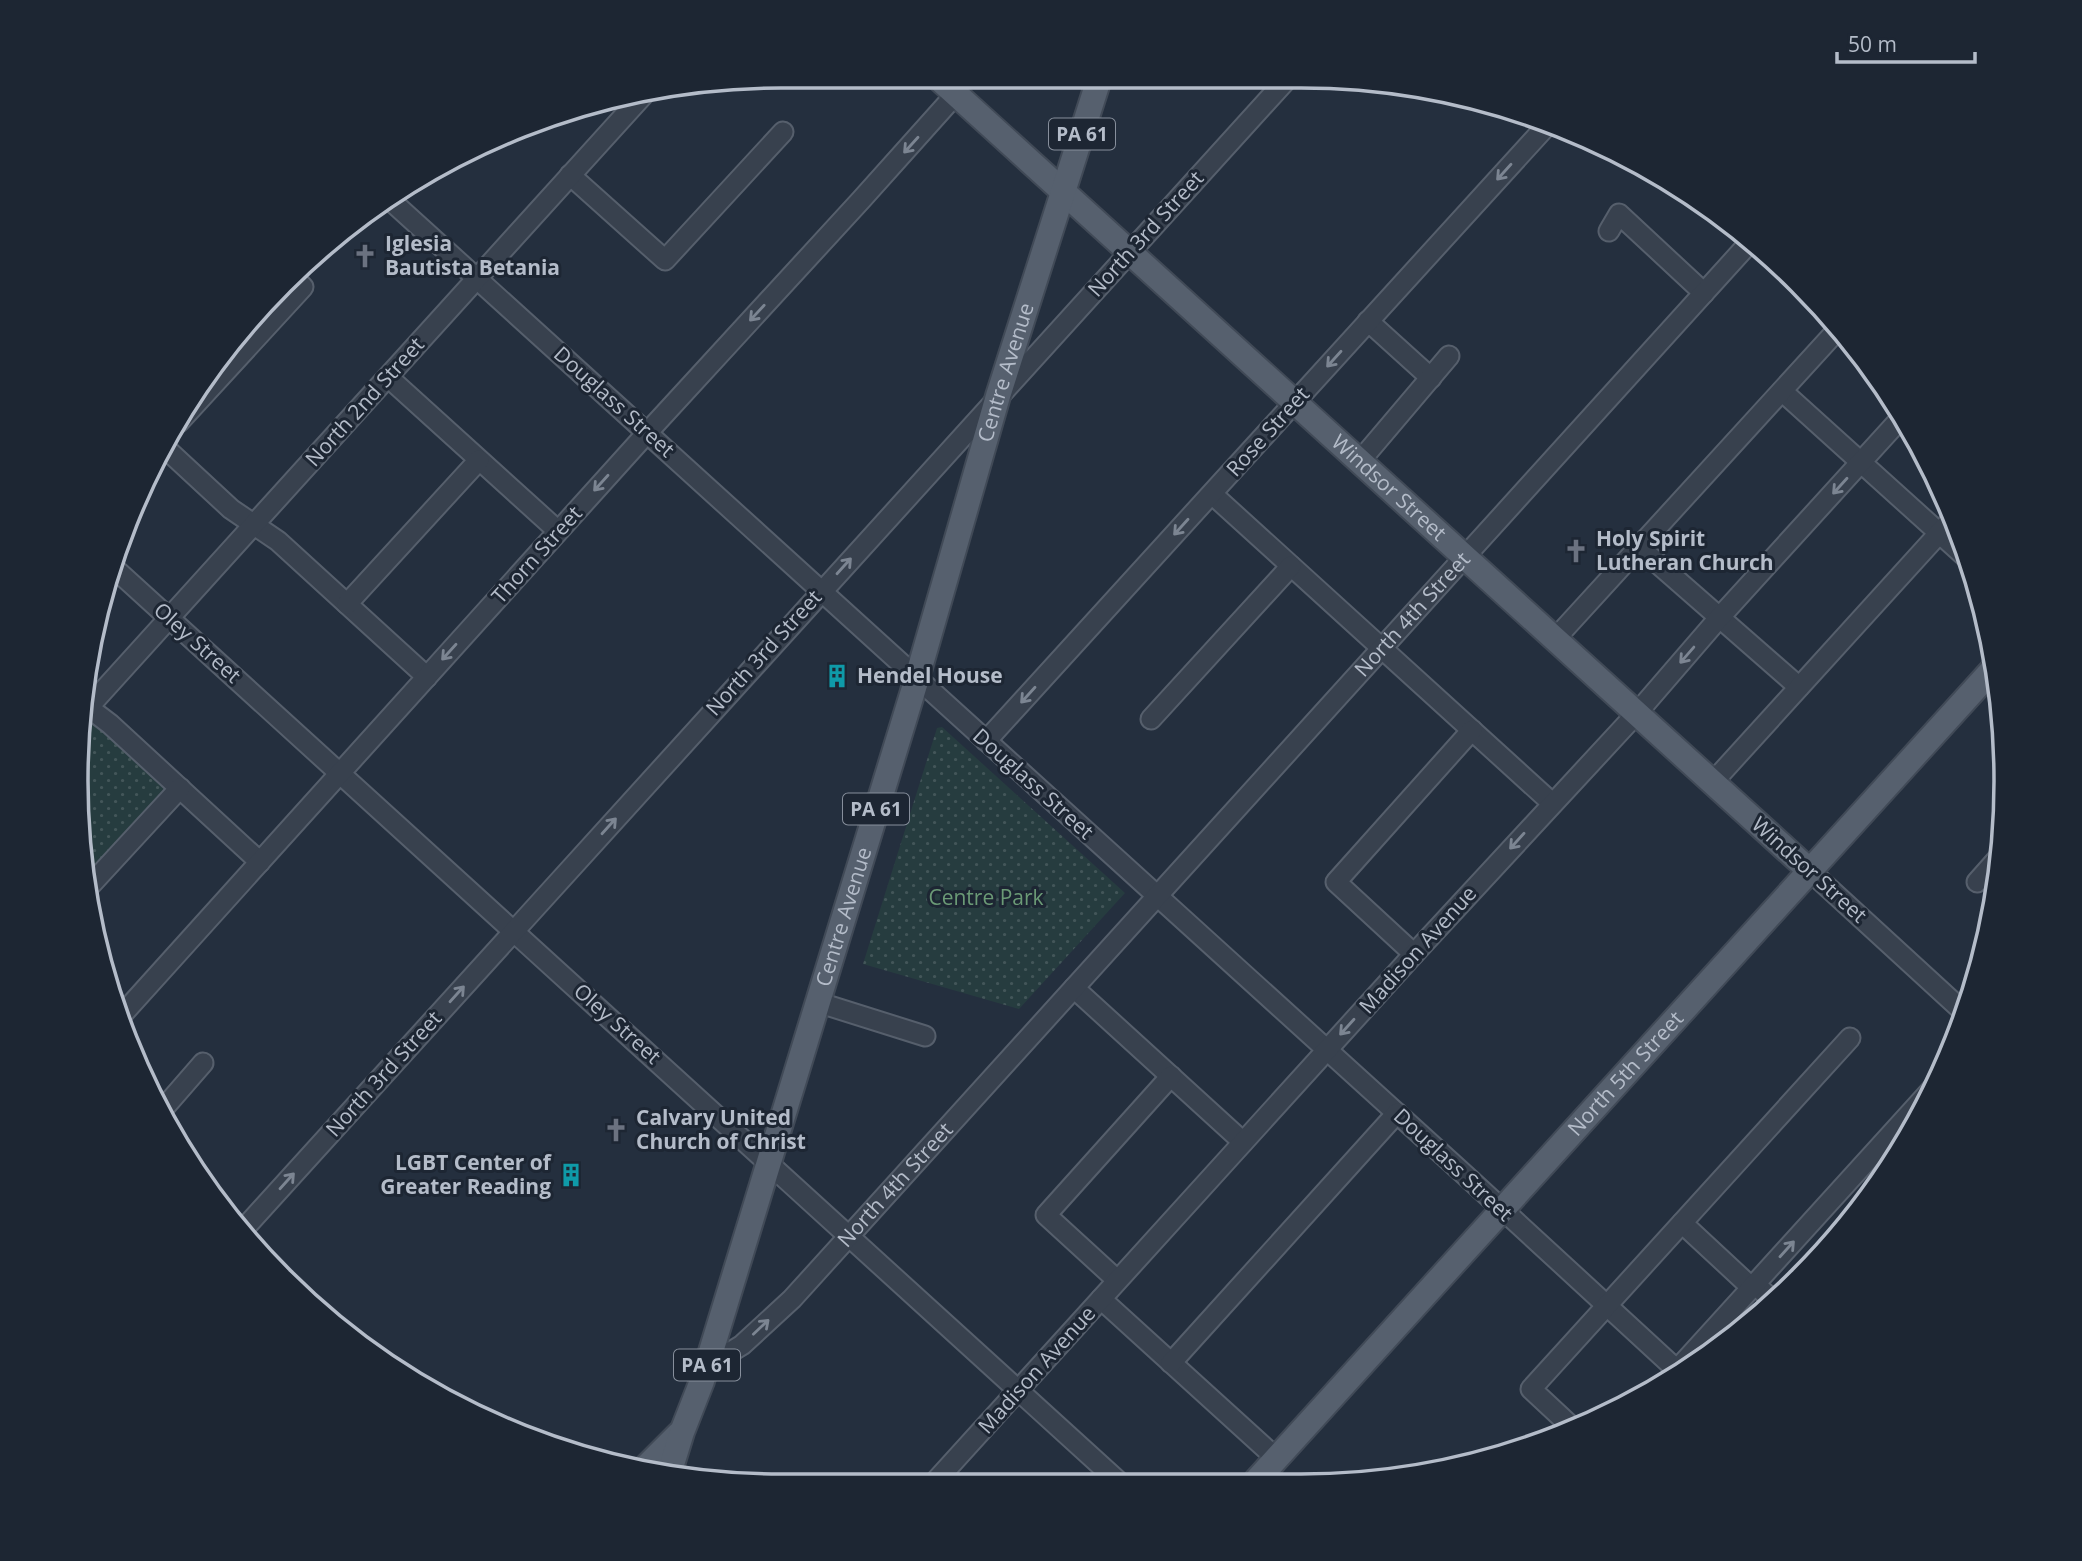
<svg xmlns="http://www.w3.org/2000/svg" width="2082" height="1561" font-family="'Open Sans',sans-serif">
<style>
.park{fill:url(#park-dots)}
.lines{fill:none;stroke-linecap:round;stroke-linejoin:round}
.minor-casing{stroke:#565f6c;stroke-width:23}
.major-casing{stroke:#414a57;stroke-width:28}
.minor{stroke:#38414e;stroke-width:19}
.major{stroke:#56606e;stroke-width:24}
.oneway{stroke:#7c8592}
.labels{text-anchor:middle;stroke-width:6;stroke-linejoin:round;paint-order:stroke}
.shield{fill:#1d2633;stroke:#878f9c;stroke-width:2}
.shield-label{font-size:19px;font-weight:bold;fill:#b4bcc9}
.street-label{font-size:21px;fill:#b4bcc9;stroke:#1d2633}
.poi-label{font-size:21px;font-weight:bold;fill:#b4bcc9;stroke:#1d2633;text-anchor:start}
.park-label{font-size:21px;fill:#6b9a76;stroke:#1d2633}
.rim{fill:none;stroke:#b4bcc9;stroke-width:3.5}
</style>
<defs>
<pattern id="park-dots" width="8" height="8" patternUnits="userSpaceOnUse" patternTransform="scale(1.75)"><rect width="8" height="8" fill="#263c3f"/><path d="M2 2h.1M6 6h.1" fill="none" stroke="#435659" stroke-width="1.8" stroke-linecap="round"/></pattern>
</defs>
<rect width="100%" height="100%" fill="#242f3e"/>
<path class="park" d="M 91,717 L 170,787 L 84,883 L 77,827 L 83,726 Z
M 942,727 L 1125,893 L 1019,1009 L 863,964 L 937,728 Z"/>
<g class="lines">
<g class="minor-casing">
<g id="minor">
<path d="M 570,175 L 665,260 L 783,132"/>
<path d="M 388,198 L 1465,1175 L 1678,1371"/>
<path d="M 1609,231 L 1619,214 L 1704,293"/>
<path d="M 1368,321 L 1431,378"/>
<path d="M 388,377 L 558,531"/>
<path d="M 1782,391 L 1968,559"/>
<path d="M 179,422 L 303,287 L 290,275"/>
<path d="M 163,446 L 231,509 L 278,541 L 427,677"/>
<path d="M 1360,461 L 1449,356"/>
<path d="M 1212,494 L 1552,803"/>
<path d="M 1639,547 L 1799,687"/>
<path d="M 114,568 L 1119,1482"/>
<path d="M 347,604 L 479,460"/>
<path d="M 1555,639 L 1840,327"/>
<path d="M 85,705 L 110,724 L 260,862"/>
<path d="M 84,712 L 645,93"/>
<path d="M 1151,719 L 1291,566"/>
<path d="M 986,741 L 1550,122"/>
<path d="M 1713,782 L 1953,518"/>
<path d="M 1810,871 L 1966,1014"/>
<path d="M 1977,882 L 2001,855"/>
<path d="M 85,891 L 180,788"/>
<path d="M 1414,954 L 1336,882 L 1472,730"/>
<path d="M 1074,988 L 1243,1142"/>
<path d="M 817,1002 L 925,1036"/>
<path d="M 119,1018 L 647,433 L 861,200 L 956,94"/>
<path d="M 163,1109 L 203,1063"/>
<path d="M 1682,1223 L 1752,1288"/>
<path d="M 241,1232 L 1289,77"/>
<path d="M 1117,1280 L 1046,1215 L 1171,1076"/>
<path d="M 1755,1284 L 1773,1301"/>
<path d="M 1101,1299 L 1276,1458"/>
<path d="M 1171,1363 L 1397,1113"/>
<path id="s1" d="M 706,1367 L 742,1345 L 792,1299 L 1751,241"/>
<path d="M 1675,1372 L 1933,1088"/>
<path d="M 1575,1430 L 1531,1389 L 1850,1038"/>
<path d="M 934,1483 L 1414,954 L 1637,713 L 1719,618 L 1902,417"/>
</g>
</g>
<g class="major-casing">
<g id="major">
<path id="s2" d="M 936,76 L 1810,871"/>
<path d="M 644,1469 L 679,1434"/>
<path id="s3" d="M 669,1474 L 682,1432 L 702,1381 L 917,678 L 998,396 L 1100,76"/>
<path id="s4" d="M 1256,1481 L 1994,668"/>
</g>
</g>
<use href="#minor" class="minor"/>
<use href="#major" class="major"/>
</g>
<defs><path id="oneway-shaft" d="M-6 0H5M1.5-3L5.5 0L1.5 3" fill="none" stroke-width="1.6" stroke-linecap="round" stroke-linejoin="round" transform="scale(1.75)"/></defs>
<g class="oneway">
<use href="#oneway-shaft" transform="translate(911 145) rotate(132)"/>
<use href="#oneway-shaft" transform="translate(1504 172) rotate(132)"/>
<use href="#oneway-shaft" transform="translate(757 313) rotate(133)"/>
<use href="#oneway-shaft" transform="translate(1334 359) rotate(132)"/>
<use href="#oneway-shaft" transform="translate(601 483) rotate(132)"/>
<use href="#oneway-shaft" transform="translate(1840 486) rotate(132)"/>
<use href="#oneway-shaft" transform="translate(1181 527) rotate(132)"/>
<use href="#oneway-shaft" transform="translate(844 566) rotate(-48)"/>
<use href="#oneway-shaft" transform="translate(449 652) rotate(132)"/>
<use href="#oneway-shaft" transform="translate(1687 655) rotate(131)"/>
<use href="#oneway-shaft" transform="translate(1028 695) rotate(132)"/>
<use href="#oneway-shaft" transform="translate(609 826) rotate(-48)"/>
<use href="#oneway-shaft" transform="translate(1517 841) rotate(132)"/>
<use href="#oneway-shaft" transform="translate(457 994) rotate(-48)"/>
<use href="#oneway-shaft" transform="translate(1347 1027) rotate(132)"/>
<use href="#oneway-shaft" transform="translate(287 1181) rotate(-48)"/>
<use href="#oneway-shaft" transform="translate(1787 1249) rotate(-48)"/>
<use href="#oneway-shaft" transform="translate(761 1327) rotate(-43)"/>
</g>
<defs>
<g id="church-bare" transform="scale(1.89)"><path d="M-1.2-6h2.4v3.5h3.3v2.4h-3.3V6h-2.4V-.1h-3.3v-2.4h3.3Z" fill="#6b7280" stroke="#1d2633" stroke-width="2.5" paint-order="stroke"/></g>
<g id="building-bare" transform="scale(1.89)"><path d="M-4-6H4V6H1V3H-1V6H-4ZM-2.5-4.3h1.7v1.8h-1.7ZM.8-4.3h1.7v1.8H.8ZM-2.5-1h1.7V.8h-1.7ZM.8-1h1.7V.8H.8Z" fill="#0f9aa8" stroke="#1d2633" stroke-width="2.5" paint-order="stroke"/></g>
</defs>
<g fill-rule="evenodd">
<use href="#church-bare" x="365" y="256"/>
<use href="#church-bare" x="1576" y="551"/>
<use href="#building-bare" x="837" y="676"/>
<use href="#church-bare" x="616" y="1130"/>
<use href="#building-bare" x="571" y="1175"/>
</g>
<g class="labels">
<g class="shield">
<rect x="1049" y="118.5" width="66" height="31" rx="5"/>
<rect x="843" y="793.5" width="66" height="31" rx="5"/>
<rect x="674" y="1349.5" width="66" height="31" rx="5"/>
</g>
<g class="shield-label">
<text x="1082" y="141">PA 61</text>
<text x="876" y="816">PA 61</text>
<text x="707" y="1372">PA 61</text>
</g>
<g class="street-label">
<text transform="translate(1146 234) rotate(-48)" y="7">North 3rd Street</text>
<text dy="7" stroke="none"><textPath href="#s3" startOffset="1152">Centre Avenue</textPath></text>
<text transform="translate(365 402) rotate(-48)" y="7">North 2nd Street</text>
<text transform="translate(614 402) rotate(42)" y="7">Douglass Street</text>
<text transform="translate(1268 432) rotate(-48)" y="7">Rose Street</text>
<text dy="7" stroke="none"><textPath href="#s2" startOffset="612">Windsor Street</textPath></text>
<text transform="translate(537 555) rotate(-48)" y="7">Thorn Street</text>
<text dy="7" stroke="none"><textPath href="#s1" startOffset="1034">North 4th Street</textPath></text>
<text transform="translate(197 643) rotate(42)" y="7">Oley Street</text>
<text transform="translate(764 653) rotate(-48)" y="7">North 3rd Street</text>
<text transform="translate(1033 784) rotate(42)" y="7">Douglass Street</text>
<text transform="translate(1809 870) rotate(42)" y="7">Windsor Street</text>
<text dy="7" stroke="none"><textPath href="#s3" startOffset="584">Centre Avenue</textPath></text>
<text transform="translate(1418 950) rotate(-48)" y="7">Madison Avenue</text>
<text transform="translate(617 1024) rotate(42)" y="7">Oley Street</text>
<text transform="translate(384 1074) rotate(-48)" y="7">North 3rd Street</text>
<text dy="7" stroke="none"><textPath href="#s4" startOffset="550">North 5th Street</textPath></text>
<text transform="translate(1453 1165) rotate(43)" y="7">Douglass Street</text>
<text dy="7" stroke="none"><textPath href="#s1" startOffset="264">North 4th Street</textPath></text>
<text transform="translate(1037 1370) rotate(-48)" y="7">Madison Avenue</text>
</g>
<g class="poi-label">
<text x="385" y="251">Iglesia<tspan x="385" dy="24">Bautista Betania</tspan></text>
<text x="1596" y="546">Holy Spirit<tspan x="1596" dy="24">Lutheran Church</tspan></text>
<text x="857" y="683">Hendel House</text>
<text x="636" y="1125">Calvary United<tspan x="636" dy="24">Church of Christ</tspan></text>
<text x="551" y="1170" text-anchor="end">LGBT Center of<tspan x="551" dy="24">Greater Reading</tspan></text>
</g>
<g class="park-label">
<text x="986" y="905">Centre Park</text>
</g>
</g>
<path d="M0 0H2082V1561H0ZM781 88H1301A693 693 0 0 1 1994 781V781A693 693 0 0 1 1301 1474H781A693 693 0 0 1 88 781V781A693 693 0 0 1 781 88Z" fill="#1d2633" fill-rule="evenodd"/>
<path class="rim" d="M781 88H1301A693 693 0 0 1 1994 781V781A693 693 0 0 1 1301 1474H781A693 693 0 0 1 88 781V781A693 693 0 0 1 781 88Z"/>
<path d="M1837 52v10h138v-10" fill="none" stroke="#b4bcc9" stroke-width="3.5"/>
<text x="1848" y="52" font-size="21" fill="#b4bcc9" stroke="#1d2633" stroke-width="5" paint-order="stroke">50 m</text>
</svg>
